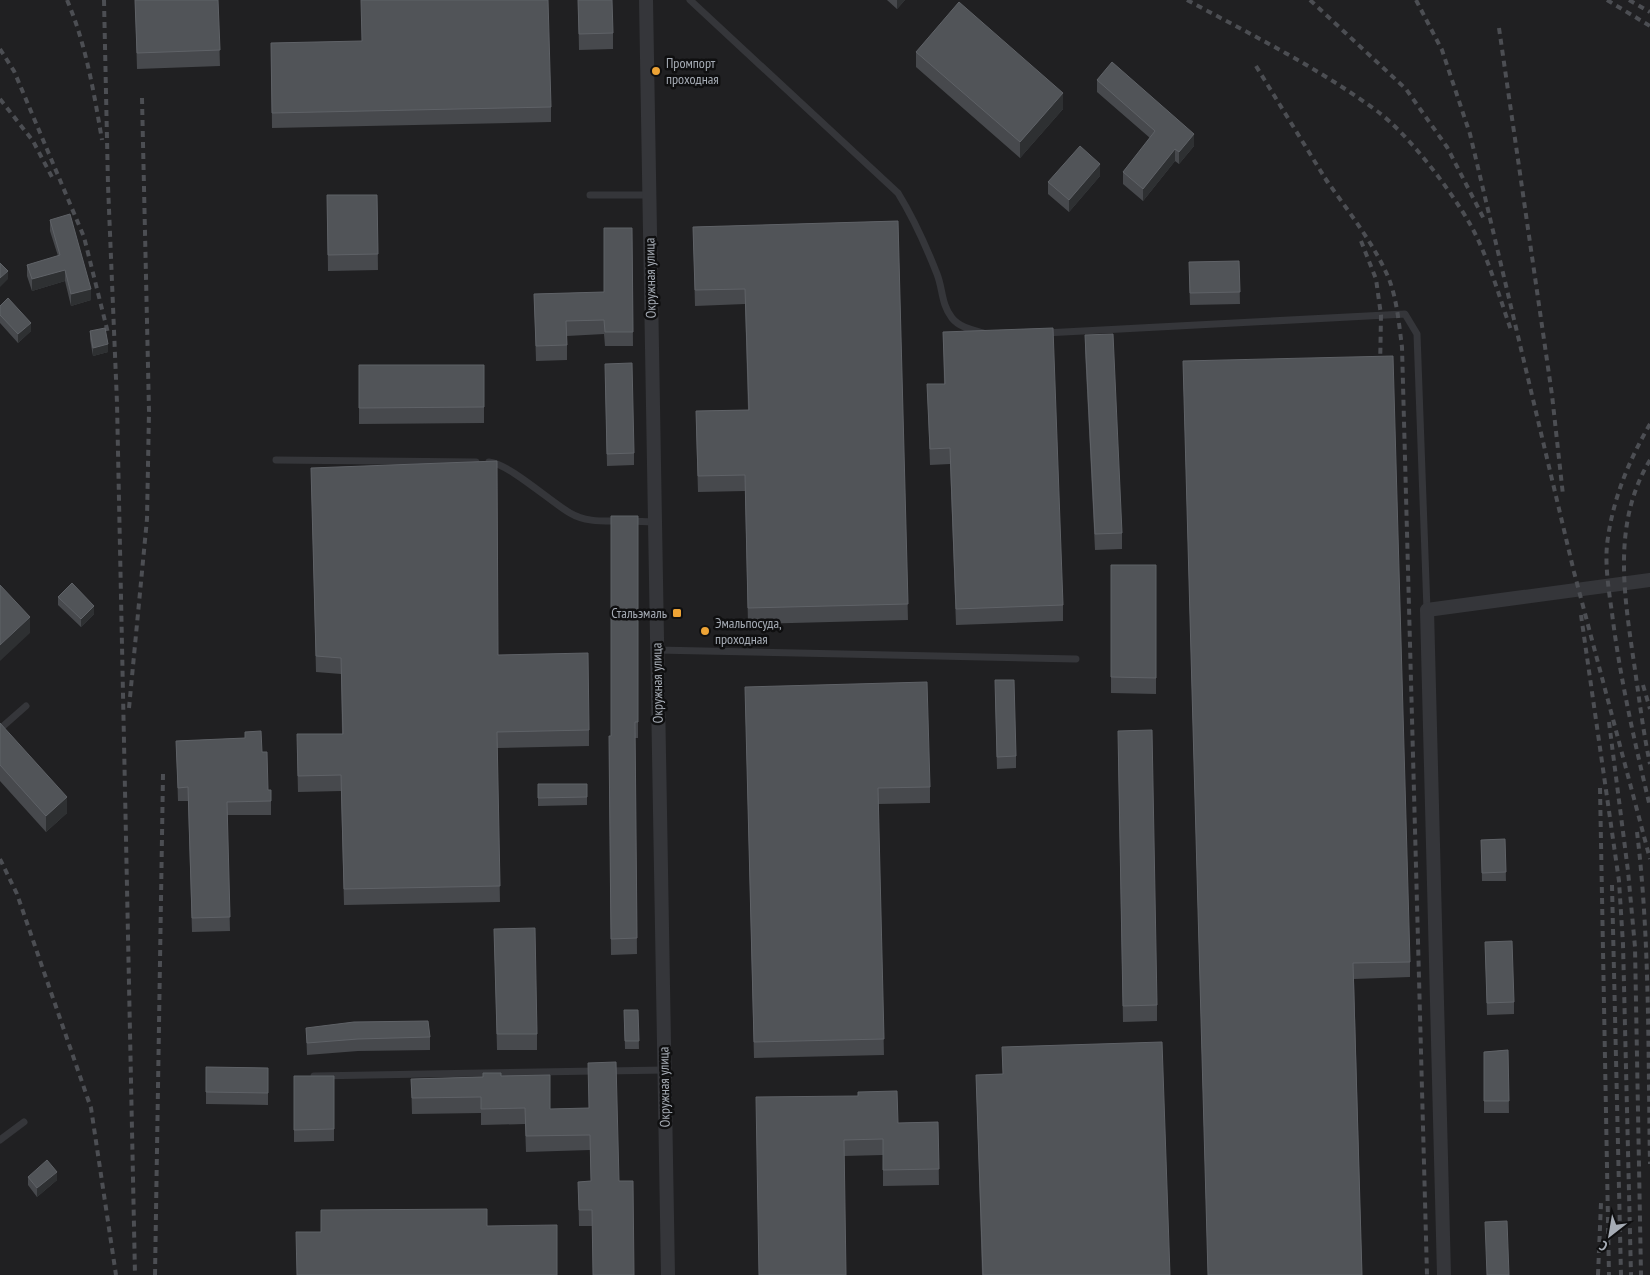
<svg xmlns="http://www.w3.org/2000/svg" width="1650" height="1275" font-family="'PT Sans Narrow',sans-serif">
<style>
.built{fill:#202022}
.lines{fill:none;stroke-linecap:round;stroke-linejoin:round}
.lane{stroke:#35363a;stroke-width:7}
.street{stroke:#35363a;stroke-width:14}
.rail{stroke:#4c4e53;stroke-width:4;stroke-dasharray:6 5;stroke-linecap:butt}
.wall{fill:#47494d}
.shaded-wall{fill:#2e3032}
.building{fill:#515458;stroke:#5f6267}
.poi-dot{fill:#eda335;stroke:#0f0f10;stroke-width:2}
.labels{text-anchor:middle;stroke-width:5;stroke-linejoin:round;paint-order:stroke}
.poi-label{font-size:14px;fill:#a6acb5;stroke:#0f0f10;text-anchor:start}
.street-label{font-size:14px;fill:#a6acb5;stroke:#0f0f10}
</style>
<rect width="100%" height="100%" fill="#141415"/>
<path class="built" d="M 0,0 L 1650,0 L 1650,1275 L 0,1275 Z"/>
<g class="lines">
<path class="lane" d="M 690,0 L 898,193 C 914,219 926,246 937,274 C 943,289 941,304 952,318 C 959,327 972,330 983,333
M 590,195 L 649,195
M 1045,333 L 1405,314 L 1417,334 L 1427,610
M 276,460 L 476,462
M 489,462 C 508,463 552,503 570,513 C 585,522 602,521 619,521
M 629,521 L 654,522
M 656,650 L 1076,659
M 0,729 L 26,706
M 607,1071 L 664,1070
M 314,1076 L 596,1071
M 0,1140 L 24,1122"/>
<path class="street" d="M 646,0 L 668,1275
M 1444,1275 L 1427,610 L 1650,580"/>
<path class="rail" d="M 67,0 C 86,44 94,93 102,140
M 104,0 L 108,185 L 117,403 L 135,1275
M 1187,0 C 1252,35 1317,67 1377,111 C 1409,135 1450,189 1470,224 C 1488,256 1499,296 1511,330
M 1310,0 L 1406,89 L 1447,147 L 1485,221
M 1416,0 L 1442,50 L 1470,134 L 1574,572 L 1650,859
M 1607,0 L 1650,26
M 1629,0 L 1650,12
M 1499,28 L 1552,395 L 1563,495
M 0,49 L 14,71 L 84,237 L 108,333
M 1256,66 L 1328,183
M 0,99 L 33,141 L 53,179
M 1325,178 C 1347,210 1374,243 1389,279 C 1397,300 1399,324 1402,347 L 1427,1275
M 1361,241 L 1376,279 L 1381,315 L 1380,371
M 1650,424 C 1628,462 1612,501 1607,545 C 1605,567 1609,592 1612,613 C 1620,679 1635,743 1650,807
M 1650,460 C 1612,523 1624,594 1634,663 C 1639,697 1643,731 1650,764
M 1581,615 L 1619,881 L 1623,944 L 1631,1275
M 1643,685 L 1650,709
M 129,708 L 147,519 L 149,411 L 142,98
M 1609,722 L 1628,871 L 1635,947 L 1641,1275
M 1600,788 L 1609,1275
M 1637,832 C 1650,938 1648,1056 1650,1164
M 0,859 L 17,894 L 91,1108 L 116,1275
M 1612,885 L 1621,1275
M 155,1275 L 163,774
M 1598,1275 L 1601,1203"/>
</g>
<path class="wall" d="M 135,0 L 218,0 L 220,66 L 137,69 Z
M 578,0 L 613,33 L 613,49 L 579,50 Z
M 887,0 L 905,0 L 897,9 Z
M 271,43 L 551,107 L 551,122 L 272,128 Z
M 916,52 L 1063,109 L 1020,158 L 916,67 Z
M 1097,80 L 1194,146 L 1179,164 L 1175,161 L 1143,201 L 1123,184 L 1123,172 L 1150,138 L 1097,92 Z
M 1100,176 L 1069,212 L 1048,194 L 1048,182 Z
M 327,195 L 377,195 L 378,270 L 328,271 Z
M 50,220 L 91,300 L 71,306 L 65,281 L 32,291 L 27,276 L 27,265 L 58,256 L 50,231 Z
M 898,221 L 908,620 L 748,624 L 745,491 L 698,492 L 696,427 L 696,411 L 748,410 L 745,304 L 695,306 L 693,227 Z
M 632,228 L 633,346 L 605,346 L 604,334 L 567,336 L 567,360 L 536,361 L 534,294 L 604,292 Z
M 1239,261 L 1240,304 L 1190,305 L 1189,274 Z
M 0,306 L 31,331 L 18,343 L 0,323 Z
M 90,331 L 108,352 L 93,356 L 90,339 Z
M 943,332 L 1063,605 L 1063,621 L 956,625 L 950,464 L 930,465 L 927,384 L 944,384 Z
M 1085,335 L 1122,533 L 1122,549 L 1095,550 L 1085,351 Z
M 1183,361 L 1410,962 L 1410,977 L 1354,979 L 1362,1275 L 1208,1275 Z
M 359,365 L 484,365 L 484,423 L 359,424 Z
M 605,376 L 634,453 L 634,465 L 607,466 Z
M 311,468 L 498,655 L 589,730 L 589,746 L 497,748 L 500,902 L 344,905 L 341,791 L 298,792 L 297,750 L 342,734 L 341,674 L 316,672 Z
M 638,516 L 638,738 L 635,738 L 637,954 L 611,955 L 609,752 Z
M 1111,565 L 1156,565 L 1156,694 L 1111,693 Z
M 58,597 L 94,614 L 81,627 L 58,605 Z
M 745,687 L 930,787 L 930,803 L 878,804 L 884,1055 L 754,1058 Z
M 995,692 L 1016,756 L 1016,768 L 997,769 Z
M 0,723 L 67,813 L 46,832 L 0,781 Z
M 245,732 L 262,752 L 268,790 L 271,790 L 271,815 L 227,815 L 230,931 L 192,932 L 188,801 L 178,801 L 176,741 L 245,738 Z
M 1118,747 L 1157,1005 L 1157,1021 L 1123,1022 Z
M 538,784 L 587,784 L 587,805 L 538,806 Z
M 1505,839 L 1506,881 L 1482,881 L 1481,840 Z
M 494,929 L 537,1034 L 537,1050 L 497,1050 Z
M 1485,942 L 1514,1002 L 1514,1014 L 1487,1015 Z
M 624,1010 L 638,1010 L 639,1049 L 625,1049 Z
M 306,1028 L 430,1037 L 430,1050 L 358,1051 L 307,1055 Z
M 1002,1047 L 1170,1275 L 982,1275 L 976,1075 L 1003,1074 Z
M 1508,1050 L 1509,1113 L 1484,1113 L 1484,1052 Z
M 616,1062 L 592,1226 L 579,1226 L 578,1182 L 591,1181 L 590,1150 L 526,1152 L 525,1124 L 481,1125 L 481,1113 L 412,1114 L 411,1079 L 501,1076 L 550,1109 L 589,1108 Z
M 206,1067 L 268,1068 L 268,1105 L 206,1104 Z
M 294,1076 L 334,1076 L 334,1141 L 294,1142 Z
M 756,1113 L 898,1123 L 938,1122 L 939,1185 L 883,1186 L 883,1155 L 844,1156 Z
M 28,1177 L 57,1180 L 37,1197 L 28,1185 Z"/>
<path class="shaded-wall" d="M 897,0 L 905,0 L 897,9 Z
M 1063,93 L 1063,109 L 1020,158 L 1020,142 Z
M 1194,134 L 1194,146 L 1179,164 L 1179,152 Z
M 1175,149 L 1175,161 L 1143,201 L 1143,189 Z
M 1100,164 L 1100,176 L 1069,212 L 1069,200 Z
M 65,270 L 65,281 L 32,291 L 32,279 Z
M 8,271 L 8,279 L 0,287 L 0,278 Z
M 91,289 L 91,300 L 71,306 L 71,294 Z
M 31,323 L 31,331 L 18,343 L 18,334 Z
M 108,344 L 108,352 L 93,356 L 93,348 Z
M 94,606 L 94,614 L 81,627 L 81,619 Z
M 30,617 L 30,633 L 0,661 L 0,645 Z
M 67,797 L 67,813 L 46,832 L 46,816 Z
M 57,1172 L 57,1180 L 37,1197 L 37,1188 Z"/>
<path class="building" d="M 135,0 L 218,0 L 220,50 L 137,53 Z
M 361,0 L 548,0 L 551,107 L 272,113 L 271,43 L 362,41 Z
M 578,0 L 612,0 L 613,33 L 579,34 Z
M 959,2 L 1063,93 L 1020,142 L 916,52 Z
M 1112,62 L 1194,134 L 1179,152 L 1175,149 L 1143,189 L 1123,172 L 1155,131 L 1097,80 Z
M 1080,146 L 1100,164 L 1069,200 L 1048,182 Z
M 327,195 L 377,195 L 378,254 L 328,255 Z
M 70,214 L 91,289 L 71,294 L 65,270 L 32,279 L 27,265 L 60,255 L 50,220 Z
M 898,221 L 908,604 L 748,608 L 745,475 L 698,476 L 696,411 L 749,410 L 745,289 L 695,290 L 693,227 Z
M 604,228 L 632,228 L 633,332 L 605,332 L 604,320 L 566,321 L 567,345 L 536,346 L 534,294 L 604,292 Z
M 1239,261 L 1240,292 L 1190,293 L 1189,262 Z
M 0,263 L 8,271 L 0,278 Z
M 8,298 L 31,323 L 18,334 L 0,315 L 0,306 Z
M 105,328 L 108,344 L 93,348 L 90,331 Z
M 1053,328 L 1063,605 L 956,609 L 950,448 L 930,449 L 927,384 L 945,384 L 943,332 Z
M 1113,334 L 1122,533 L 1095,534 L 1085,335 Z
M 1393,356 L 1410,962 L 1353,963 L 1362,1275 L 1208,1275 L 1183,361 Z
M 632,363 L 634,453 L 607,454 L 605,364 Z
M 359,365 L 484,365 L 484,407 L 359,408 Z
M 497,461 L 498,655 L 588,653 L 589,730 L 497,732 L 500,886 L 344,889 L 341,775 L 298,776 L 297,734 L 343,734 L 341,658 L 316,656 L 311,468 Z
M 611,516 L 638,516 L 638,722 L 635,722 L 637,938 L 611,939 L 609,736 L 611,736 Z
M 1111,565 L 1156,565 L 1156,678 L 1111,677 Z
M 72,583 L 94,606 L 81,619 L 58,597 Z
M 0,585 L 30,617 L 0,645 Z
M 995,680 L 1014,680 L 1016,756 L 997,757 Z
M 927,682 L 930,787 L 878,788 L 884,1039 L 754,1042 L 745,687 Z
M 0,723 L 67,797 L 46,816 L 0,765 Z
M 1152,730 L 1157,1005 L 1123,1006 L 1118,731 Z
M 261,731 L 262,752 L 267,752 L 268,790 L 271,790 L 271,801 L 227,802 L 230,917 L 192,918 L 188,787 L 178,788 L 176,741 L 245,738 L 245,732 Z
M 538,784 L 587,784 L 587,797 L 538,798 Z
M 1505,839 L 1506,872 L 1482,873 L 1481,840 Z
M 535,928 L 537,1034 L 497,1034 L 494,929 Z
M 1512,941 L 1514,1002 L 1487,1003 L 1485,942 Z
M 624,1010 L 638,1010 L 639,1041 L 625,1041 Z
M 428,1021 L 430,1037 L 358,1039 L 307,1043 L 306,1028 L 354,1022 Z
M 1162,1042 L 1170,1275 L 983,1275 L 976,1075 L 1003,1074 L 1002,1047 Z
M 1508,1050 L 1509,1101 L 1484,1101 L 1484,1052 Z
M 616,1062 L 619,1181 L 633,1181 L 634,1275 L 593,1275 L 592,1210 L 579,1210 L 578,1182 L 591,1181 L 590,1135 L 526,1136 L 525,1108 L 481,1109 L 481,1097 L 412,1098 L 411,1079 L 483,1077 L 483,1073 L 501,1073 L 501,1076 L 550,1075 L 550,1109 L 589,1108 L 588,1063 Z
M 206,1067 L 268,1068 L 268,1093 L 206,1092 Z
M 294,1076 L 334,1076 L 334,1129 L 294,1130 Z
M 897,1091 L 898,1123 L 938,1122 L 939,1169 L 883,1170 L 883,1139 L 844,1140 L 846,1275 L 759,1275 L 756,1097 L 858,1096 L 858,1092 Z
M 47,1160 L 57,1172 L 37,1188 L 28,1177 Z
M 487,1209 L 487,1226 L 557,1225 L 557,1275 L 297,1275 L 296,1232 L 321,1232 L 321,1210 Z
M 1507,1221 L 1509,1275 L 1487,1275 L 1485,1222 Z"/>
<g class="poi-dot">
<circle cx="656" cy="71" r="5"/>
<rect x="672" y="608" width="10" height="10" rx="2.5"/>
<circle cx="705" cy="631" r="5"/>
</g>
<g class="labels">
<g class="poi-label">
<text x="666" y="68">Промпорт<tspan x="666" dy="16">проходная</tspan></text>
<text x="667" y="618" text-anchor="end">Стальэмаль</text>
<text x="715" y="628">Эмальпосуда,<tspan x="715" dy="16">проходная</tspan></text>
</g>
<g class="street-label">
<text transform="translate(650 278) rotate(-91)" y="5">Окружная улица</text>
<text transform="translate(657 683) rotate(-91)" y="5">Окружная улица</text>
<text transform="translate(664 1087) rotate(-91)" y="5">Окружная улица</text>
</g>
</g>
<g transform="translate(1610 1235) rotate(211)" stroke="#0f0f10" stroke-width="4" paint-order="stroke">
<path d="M0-4L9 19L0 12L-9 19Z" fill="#a6acb5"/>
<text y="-8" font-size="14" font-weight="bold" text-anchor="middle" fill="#a6acb5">С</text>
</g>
</svg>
